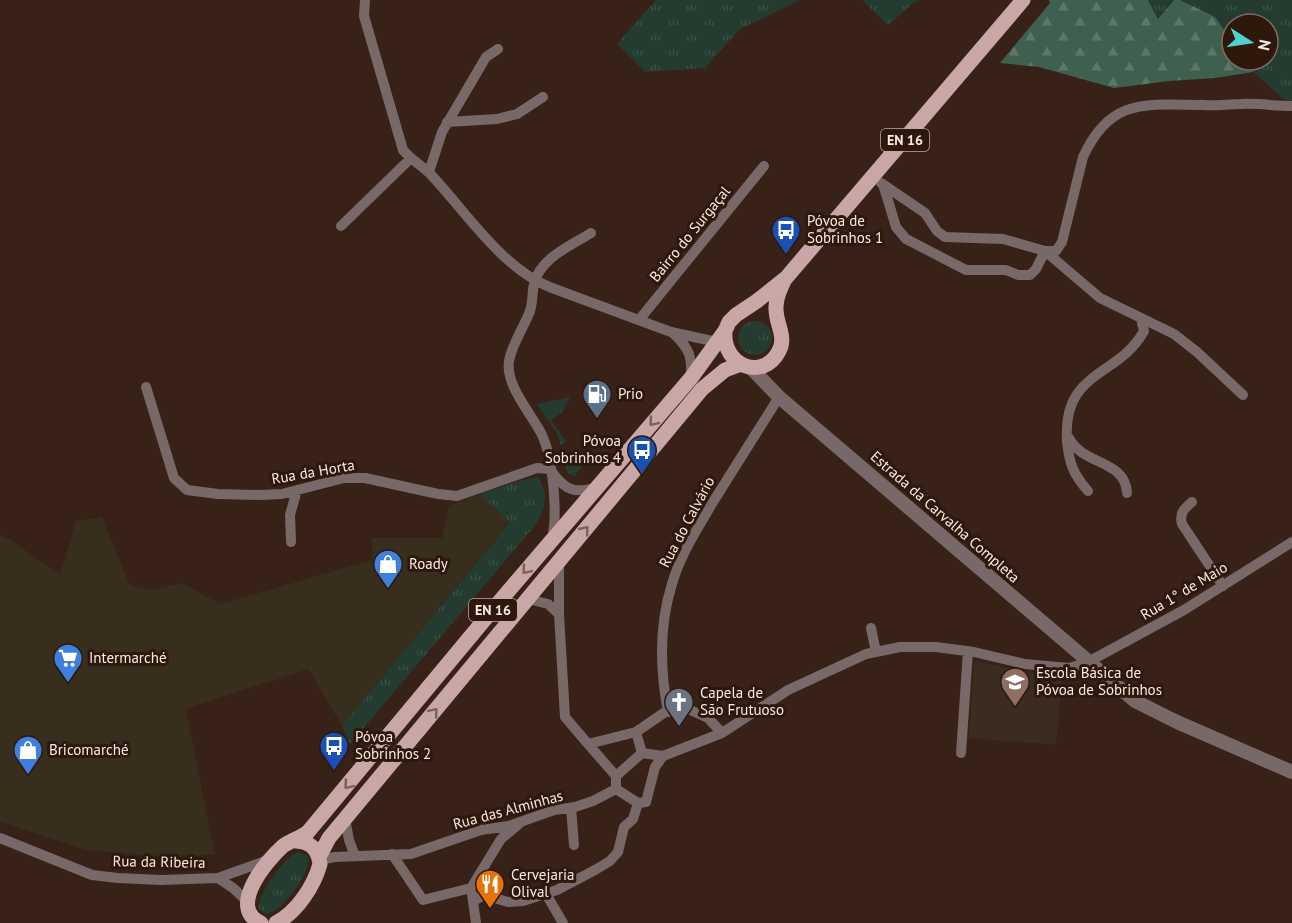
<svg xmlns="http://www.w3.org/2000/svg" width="1292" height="923" font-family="'PT Sans',sans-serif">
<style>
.commercial{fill:#372e1e}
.education{fill:#3b2b21}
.grass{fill:url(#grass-tufts)}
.forest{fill:url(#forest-firs)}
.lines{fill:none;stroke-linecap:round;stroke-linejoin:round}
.minor{stroke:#786867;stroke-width:10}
.tertiary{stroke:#786867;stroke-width:14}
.primary{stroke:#c9a7a6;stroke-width:15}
.oneway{stroke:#7c6059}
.labels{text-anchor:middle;stroke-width:6;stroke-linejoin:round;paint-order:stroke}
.shield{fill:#2e180c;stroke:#bdaba2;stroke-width:1.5}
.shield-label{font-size:14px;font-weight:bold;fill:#faeae2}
.poi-label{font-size:15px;fill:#faeae2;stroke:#2e180c;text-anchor:start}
.street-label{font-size:15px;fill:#faeae2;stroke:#2e180c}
</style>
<defs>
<pattern id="grass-tufts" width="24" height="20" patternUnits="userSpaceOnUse" patternTransform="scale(1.5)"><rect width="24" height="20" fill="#243c30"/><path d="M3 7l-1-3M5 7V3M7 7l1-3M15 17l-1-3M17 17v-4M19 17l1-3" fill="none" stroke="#3a4f44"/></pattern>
<pattern id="forest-firs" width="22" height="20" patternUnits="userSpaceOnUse" patternTransform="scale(1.5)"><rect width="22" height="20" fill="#40604f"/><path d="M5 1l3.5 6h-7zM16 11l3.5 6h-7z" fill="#5c7768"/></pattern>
</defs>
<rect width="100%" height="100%" fill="#382116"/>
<path class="commercial" d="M 480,494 L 510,521 L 342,726 L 308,669 L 186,709 L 215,855 L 156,856 L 86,850 L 0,822 L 0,535 L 11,540 L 60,575 L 76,521 L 102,517 L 130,585 L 153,590 L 182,583 L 220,604 L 372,560 L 372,538 L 442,538 L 449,506 Z"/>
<path class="education" d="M 974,661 L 1062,679 L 1056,745 L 969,738 Z"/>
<path class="grass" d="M 656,0 L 800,0 L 739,30 L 705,68 L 645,72 L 617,44 Z
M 862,0 L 920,0 L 912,4 L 888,25 Z
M 1148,0 L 1174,0 L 1158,20 Z
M 1180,0 L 1292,0 L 1292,106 L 1253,72 L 1245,60 L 1268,60 L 1268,24 L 1232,24 L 1232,42 L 1226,34 Z
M738 338a17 17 0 1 1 34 0a17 17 0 1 1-34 0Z
M 570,397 L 563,411 L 551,420 L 566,441 L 561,445 L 556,432 L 537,404 Z
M 564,459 L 577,459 L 581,462 L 588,461 L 574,476 L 567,472 Z
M 539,477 C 547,497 547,504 537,523 L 350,744 L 342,726 L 510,522 L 480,494 L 522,480 Z
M 298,852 L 308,856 C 313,871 281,915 265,914 L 259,909 C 256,896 285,856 298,852 Z"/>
<path class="forest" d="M 1049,0 L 1148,0 L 1158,19 L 1174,0 L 1180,0 L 1215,17 L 1232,42 L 1232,60 L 1245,60 L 1253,72 L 1215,78 L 1169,81 L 1114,88 L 1039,67 L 1000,63 L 1050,3 Z"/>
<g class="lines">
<path class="minor" d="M 365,0 L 364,16 L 403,150 C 412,161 425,167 434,178 C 468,215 504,270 552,288 L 671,332 L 717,342
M 447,122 L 497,119 L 517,114 L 543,97
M 429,172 L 442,132 L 486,57 L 498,49
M 881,183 L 925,213 L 937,231 L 945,237 L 1003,239 L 1045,251 L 1100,298 L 1174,334 L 1197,352 L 1243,395
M 883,184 L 896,227 L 906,239 L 966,270 L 1006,270 L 1018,275 L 1030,275 L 1036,269 L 1045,251 L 1056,251 L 1062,242 L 1083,157 C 1111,96 1147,105 1204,105 C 1216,106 1228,104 1241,104 C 1258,103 1275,106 1292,106
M 341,226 L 410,159
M 639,320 L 764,166
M 674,334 C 690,349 692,357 691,378
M 146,387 L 174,478 L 187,490 L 218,494 L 261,495 L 282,494 L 344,478 L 365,478 L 438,494 L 457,496 L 537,468 L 550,469
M 1069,438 C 1083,466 1125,459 1127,493
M 552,472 C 566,491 575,494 598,487
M 1088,491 C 1073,474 1069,463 1067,441 C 1062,370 1118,378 1144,331 L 1141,319
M 1192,502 C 1184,509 1179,513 1182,524 L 1223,586
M 552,539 C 558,513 553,459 542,435 C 532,414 505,386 509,361 C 512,344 524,327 530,311 C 533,302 532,293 534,284 C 540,258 570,246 591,233
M 291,542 L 290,515 L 297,490
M 559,563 L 559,614 L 565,717 L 588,744
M 528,599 L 548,604 L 559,614
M 871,628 L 876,652
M 668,712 C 660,670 659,625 672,584 C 680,555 698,528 713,502 C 735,467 757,432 779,397
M 642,753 L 663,756 L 722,733 L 788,690 L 866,654 L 900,647 L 936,647 L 974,652 L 1025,664 L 1069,668 L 1088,662 L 1184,610 L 1292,542
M 961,753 L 968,651
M 616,776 L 642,753 L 636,732 L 677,704 L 708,718 L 722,733
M 616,776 L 588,744 L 636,732
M 616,789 L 638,803
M 638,803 L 646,802 L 655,767 L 663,756
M 571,808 L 574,845
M 345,819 L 349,840 L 355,856
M 0,838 L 92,875 L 118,878 L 161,880 L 218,878 L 268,860
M 392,854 L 423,900 L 471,888
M 319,860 L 335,857 L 411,854 L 481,830 L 509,826 L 554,810 L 575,807 L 593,801 L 616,789 L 616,776
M 218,878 L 233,888 L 247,901
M 471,888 L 501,839 L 519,824
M 472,894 L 476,923
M 546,894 L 563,923
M 473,901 L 484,895 L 508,902 L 523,901 L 557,890 L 595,870 L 610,861 L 618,852 L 624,827 L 633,819 L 638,803"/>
<path class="tertiary" d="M 750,367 L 779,397 L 1135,701 L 1177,722 L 1292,772"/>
<path class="primary" d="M 725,331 C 722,366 763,382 779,351 C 787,336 775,323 776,307 C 776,297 780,289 784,281
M 319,857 L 329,838 L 702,389 L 725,370 L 741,364
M 261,923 C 227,908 266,861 283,846 C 290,841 300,838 308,832 L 505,595 L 691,378 L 725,331 L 729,322 L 736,315 L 757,301 L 786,278 L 1023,0
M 276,923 C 297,912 314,886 320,864 C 318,849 311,842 296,841"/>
</g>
<defs><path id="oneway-chevron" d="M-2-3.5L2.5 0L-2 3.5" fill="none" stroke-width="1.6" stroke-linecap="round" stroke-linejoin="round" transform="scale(1.5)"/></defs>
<g class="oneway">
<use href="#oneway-chevron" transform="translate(653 422) rotate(130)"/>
<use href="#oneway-chevron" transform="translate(585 530) rotate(-51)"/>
<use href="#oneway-chevron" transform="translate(526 570) rotate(130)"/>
<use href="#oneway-chevron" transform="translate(434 712) rotate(-50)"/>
<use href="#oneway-chevron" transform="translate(348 785) rotate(130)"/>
</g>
<defs>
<g id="bus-pin" transform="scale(1.5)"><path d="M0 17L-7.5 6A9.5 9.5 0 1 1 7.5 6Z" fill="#1a4fb4" stroke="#2e180c"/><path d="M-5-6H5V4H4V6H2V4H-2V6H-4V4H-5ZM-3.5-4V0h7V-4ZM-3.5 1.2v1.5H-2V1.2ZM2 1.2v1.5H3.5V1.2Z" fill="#fff"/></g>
<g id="fuel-pin" transform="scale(1.5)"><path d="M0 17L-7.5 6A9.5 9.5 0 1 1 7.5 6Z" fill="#5c6f8a" stroke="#2e180c"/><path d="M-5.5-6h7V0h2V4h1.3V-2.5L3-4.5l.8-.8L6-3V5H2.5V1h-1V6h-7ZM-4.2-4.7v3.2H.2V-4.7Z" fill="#fff"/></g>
<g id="shop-pin" transform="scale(1.5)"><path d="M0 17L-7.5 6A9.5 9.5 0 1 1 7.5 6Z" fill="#3f7fe0" stroke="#2e180c"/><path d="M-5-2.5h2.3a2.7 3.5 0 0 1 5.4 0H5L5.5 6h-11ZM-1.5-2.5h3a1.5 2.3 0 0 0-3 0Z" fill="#fff"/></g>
<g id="supermarket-pin" transform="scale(1.5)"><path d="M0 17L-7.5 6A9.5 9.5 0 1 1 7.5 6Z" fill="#3f7fe0" stroke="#2e180c"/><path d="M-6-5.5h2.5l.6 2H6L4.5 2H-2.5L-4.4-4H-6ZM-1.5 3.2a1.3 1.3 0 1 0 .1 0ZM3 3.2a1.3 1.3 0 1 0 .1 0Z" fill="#fff"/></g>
<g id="school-pin" transform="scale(1.5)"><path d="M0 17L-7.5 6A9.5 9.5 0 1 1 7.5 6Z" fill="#8d6e63" stroke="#2e180c"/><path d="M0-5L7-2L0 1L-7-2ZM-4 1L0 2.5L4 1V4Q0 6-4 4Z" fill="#fff"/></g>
<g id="church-pin" transform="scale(1.5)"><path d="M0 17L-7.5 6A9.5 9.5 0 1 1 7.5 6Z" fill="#6b7280" stroke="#2e180c"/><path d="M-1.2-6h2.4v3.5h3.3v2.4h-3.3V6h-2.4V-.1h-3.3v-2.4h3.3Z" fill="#fff"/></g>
<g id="restaurant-pin" transform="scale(1.5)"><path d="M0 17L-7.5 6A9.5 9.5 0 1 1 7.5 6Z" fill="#e8710a" stroke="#2e180c"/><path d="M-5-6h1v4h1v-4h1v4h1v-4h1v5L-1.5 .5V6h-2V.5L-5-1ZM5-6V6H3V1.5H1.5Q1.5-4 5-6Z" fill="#fff"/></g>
</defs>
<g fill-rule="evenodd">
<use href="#bus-pin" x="786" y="230"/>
<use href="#fuel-pin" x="597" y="394"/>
<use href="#bus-pin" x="642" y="450"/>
<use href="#shop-pin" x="388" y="564"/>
<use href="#supermarket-pin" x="68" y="658"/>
<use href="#school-pin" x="1015" y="682"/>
<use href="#church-pin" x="679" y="702"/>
<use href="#bus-pin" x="334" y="746"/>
<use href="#shop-pin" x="28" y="750"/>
<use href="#restaurant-pin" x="490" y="884"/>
</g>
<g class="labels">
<g class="shield">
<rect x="881" y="129" width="48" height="22" rx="4.5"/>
<rect x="469" y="599" width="48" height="22" rx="4.5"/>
</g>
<g class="shield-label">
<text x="905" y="145">EN 16</text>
<text x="493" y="615">EN 16</text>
</g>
<g class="poi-label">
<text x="807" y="226">Póvoa de<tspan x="807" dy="17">Sobrinhos 1</tspan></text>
<text x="618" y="399">Prio</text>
<text x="621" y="446" text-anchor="end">Póvoa<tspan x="621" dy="17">Sobrinhos 4</tspan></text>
<text x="409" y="569">Roady</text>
<text x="89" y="663">Intermarché</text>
<text x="1036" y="678">Escola Básica de<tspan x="1036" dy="17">Póvoa de Sobrinhos</tspan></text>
<text x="700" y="698">Capela de<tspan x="700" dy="17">São Frutuoso</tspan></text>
<text x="355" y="742">Póvoa<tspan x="355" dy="17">Sobrinhos 2</tspan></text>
<text x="49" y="755">Bricomarché</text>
<text x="511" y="880">Cervejaria<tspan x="511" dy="17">Olival</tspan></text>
</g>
<g class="street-label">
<text transform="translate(690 234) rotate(-51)" y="5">Bairro do Surgaçal</text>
<text transform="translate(313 472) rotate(-10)" y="5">Rua da Horta</text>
<text transform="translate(945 517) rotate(41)" y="5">Estrada da Carvalha Completa</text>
<text transform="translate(687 522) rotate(-62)" y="5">Rua do Calvário</text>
<text transform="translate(1184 591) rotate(-31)" y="5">Rua 1° de Maio</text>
<text transform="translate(508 810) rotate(-15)" y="5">Rua das Alminhas</text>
<text transform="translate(159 862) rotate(1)" y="5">Rua da Ribeira</text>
</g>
</g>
<g transform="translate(1250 42) rotate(102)"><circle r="28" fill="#2e180c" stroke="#806c62" stroke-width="1.5"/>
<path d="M0-4.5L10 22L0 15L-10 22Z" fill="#52cdd0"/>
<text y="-9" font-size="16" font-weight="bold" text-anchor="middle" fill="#faeae2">N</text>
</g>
</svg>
